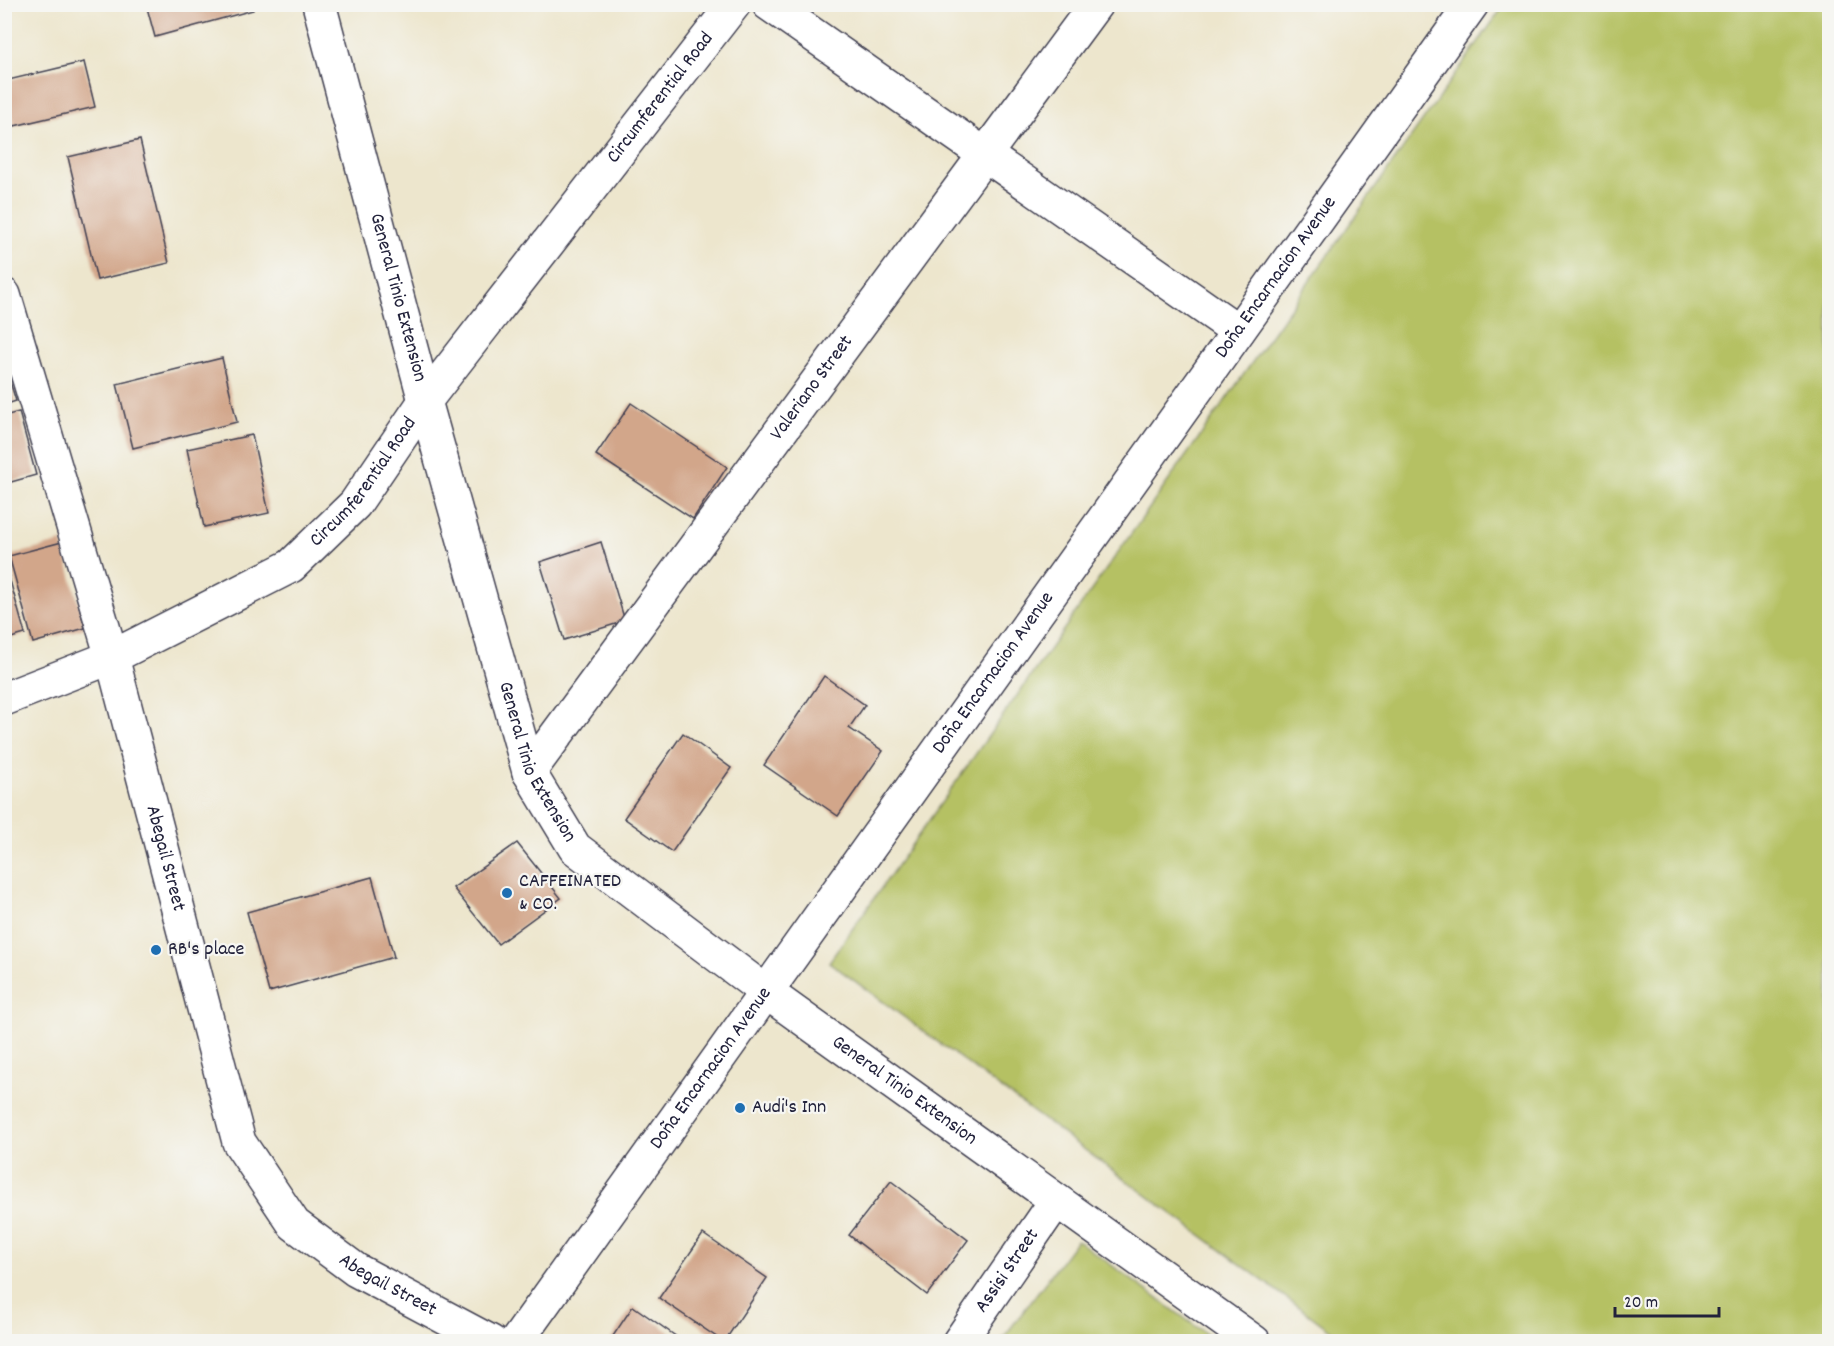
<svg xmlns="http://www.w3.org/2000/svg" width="1834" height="1346" font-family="Dekko,sans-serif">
<rect width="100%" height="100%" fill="#f6f6f2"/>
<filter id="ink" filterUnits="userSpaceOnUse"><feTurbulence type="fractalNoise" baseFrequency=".0167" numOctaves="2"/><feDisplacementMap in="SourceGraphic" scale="12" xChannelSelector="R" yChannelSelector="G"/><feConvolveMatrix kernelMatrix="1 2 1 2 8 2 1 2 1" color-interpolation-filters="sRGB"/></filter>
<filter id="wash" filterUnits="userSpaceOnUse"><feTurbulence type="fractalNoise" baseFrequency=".008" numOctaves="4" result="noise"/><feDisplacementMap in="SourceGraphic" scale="24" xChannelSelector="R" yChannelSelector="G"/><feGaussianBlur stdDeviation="1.35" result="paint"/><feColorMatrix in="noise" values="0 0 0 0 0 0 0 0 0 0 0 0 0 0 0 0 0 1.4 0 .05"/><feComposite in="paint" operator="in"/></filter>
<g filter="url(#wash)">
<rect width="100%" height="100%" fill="#ede6cd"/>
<path fill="#b5c163" stroke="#6c724f" stroke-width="1.5" d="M1505,4L1829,5V1341H1345L829,962Z
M1077,1240L1216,1341H1001Z"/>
<g id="blocks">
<path fill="#d2a68a" d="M146,4H252L253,10L155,37Z
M84,62L95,107L14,126L4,89V81Z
M140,140L169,263L97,280L68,157Z
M222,358L237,422L133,448L117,384Z
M4,363L16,401L4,405Z
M631,403L727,467L693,519L596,455Z
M19,412L36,475L4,484V416Z
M252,435L269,513L204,527L187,449Z
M62,542L85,628L33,643L9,556Z
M601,542L625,621L564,640L540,562Z
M4,559L25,634L4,640Z
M824,676L865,705L849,728L883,751L838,816L764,765Z
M683,733L731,768L672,852L624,818Z
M517,843L561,898L498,944L453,888Z
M372,877L394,957L269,992L247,912Z
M891,1181L968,1240L927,1295L849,1235Z
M703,1234L767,1278L724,1342L659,1298Z
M633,1306L684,1342H609Z"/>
</g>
</g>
<g filter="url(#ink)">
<use href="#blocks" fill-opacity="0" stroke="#403f51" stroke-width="1.5"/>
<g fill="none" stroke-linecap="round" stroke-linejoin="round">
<g stroke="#403f51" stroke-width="36">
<g id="minor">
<path id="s1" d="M319,4L425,401L529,772L575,848L766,992L1254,1342"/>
<path d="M769,4L1238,331"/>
<path id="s2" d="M4,295L112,657L239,1142L294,1224L356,1270L491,1342"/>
<path id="s3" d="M4,699L112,657L291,566L355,504L425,401L734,4"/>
<path id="s4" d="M529,772L1096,4"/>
<path id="s5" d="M516,1342L1472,4"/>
<path id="s6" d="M959,1342L1056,1201"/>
</g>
</g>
<use href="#minor" stroke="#fff" stroke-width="33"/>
</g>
</g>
<g fill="#1f6fb2" stroke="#f6f6f2" stroke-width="2">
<circle cx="507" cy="893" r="6"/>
<circle cx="156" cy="950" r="6"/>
<circle cx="740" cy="1108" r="6"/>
</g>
<g text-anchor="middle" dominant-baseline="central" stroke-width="4.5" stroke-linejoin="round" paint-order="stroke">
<g font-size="20" fill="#22223b" stroke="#f6f6f2">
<text stroke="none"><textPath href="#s3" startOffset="914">Circumferential Road</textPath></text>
<text stroke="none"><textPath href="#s5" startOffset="1308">Doña Encarnacion Avenue</textPath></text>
<text stroke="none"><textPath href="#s1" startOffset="304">General Tinio Extension</textPath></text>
<text stroke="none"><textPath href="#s4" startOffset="477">Valeriano Street</textPath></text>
<text stroke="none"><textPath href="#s3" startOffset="428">Circumferential Road</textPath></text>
<text stroke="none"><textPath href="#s5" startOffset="822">Doña Encarnacion Avenue</textPath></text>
<text stroke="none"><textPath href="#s1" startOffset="790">General Tinio Extension</textPath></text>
<text stroke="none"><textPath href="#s2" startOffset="586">Abegail Street</textPath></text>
<text stroke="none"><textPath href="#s5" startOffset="336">Doña Encarnacion Avenue</textPath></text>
<text stroke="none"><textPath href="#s1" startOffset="1294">General Tinio Extension</textPath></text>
<text stroke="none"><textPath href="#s6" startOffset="86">Assisi Street</textPath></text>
<text stroke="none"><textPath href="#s2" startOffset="1090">Abegail Street</textPath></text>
</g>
<g font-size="20" fill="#22223b" stroke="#f6f6f2" text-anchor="start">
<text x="519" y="882">CAFFEINATED<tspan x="519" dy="23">&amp; CO.</tspan></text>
<text x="168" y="950">RB's place</text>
<text x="752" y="1108">Audi's Inn</text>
</g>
</g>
<rect width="1834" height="1346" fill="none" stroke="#f6f6f2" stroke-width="24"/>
<path d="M1615 1307v9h104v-9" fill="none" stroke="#22223b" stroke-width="3"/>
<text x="1624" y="1307" font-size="18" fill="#22223b" stroke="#f6f6f2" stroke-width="4.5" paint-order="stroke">20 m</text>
</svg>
